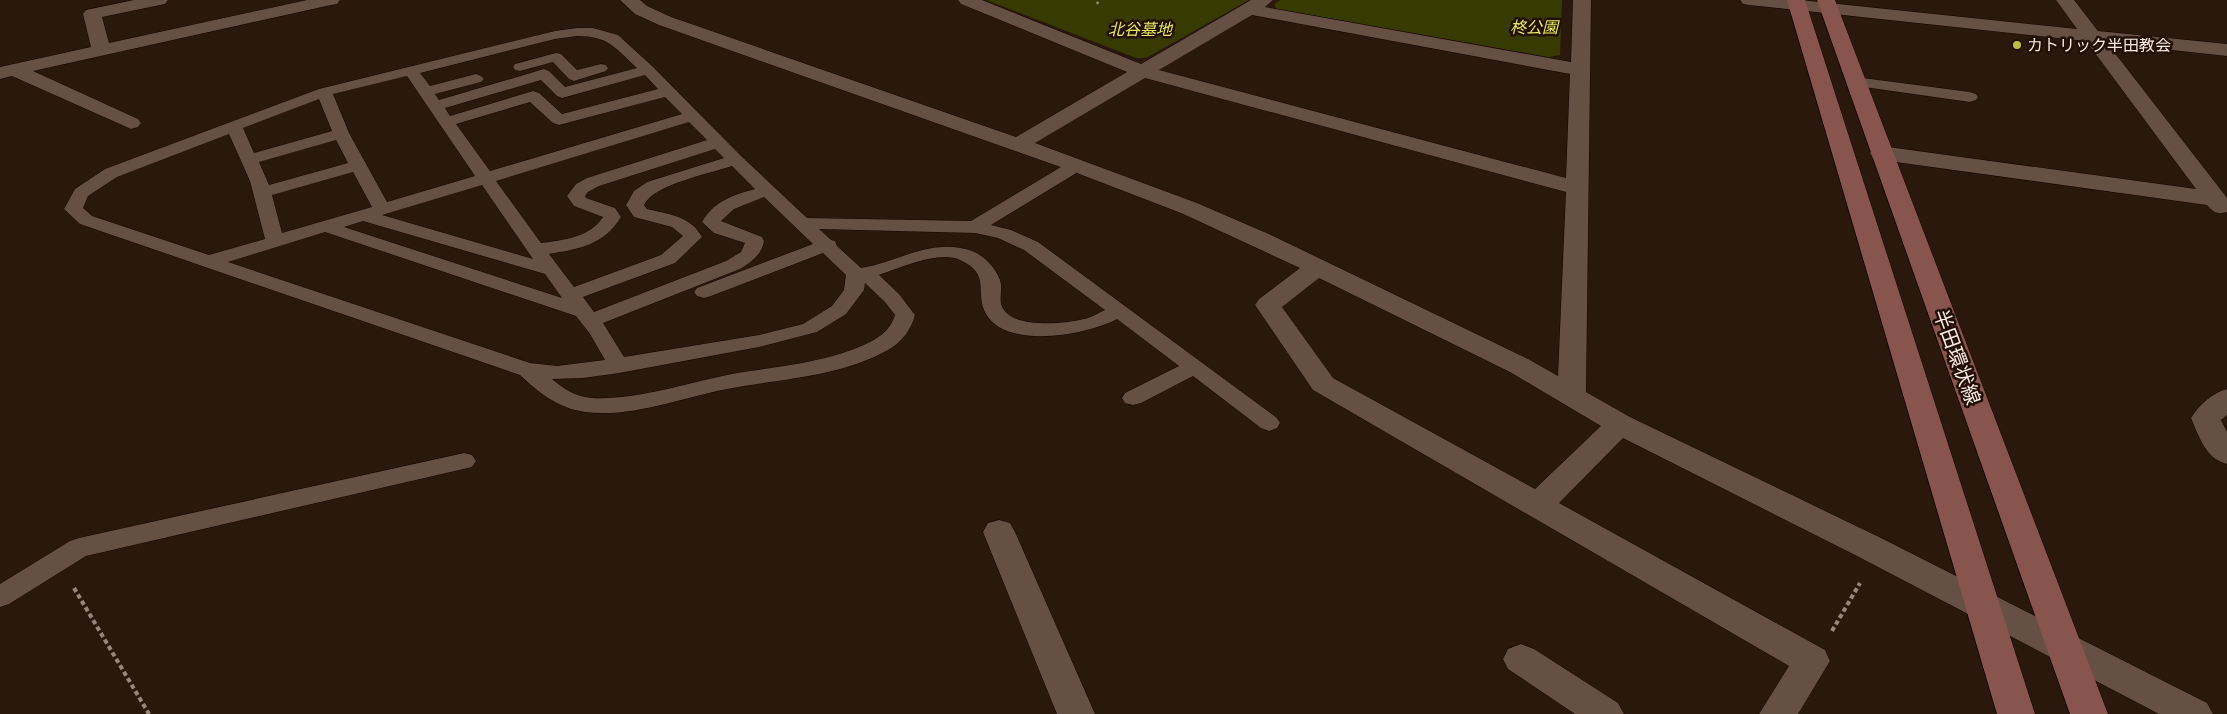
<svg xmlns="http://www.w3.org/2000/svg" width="2227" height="714" font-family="'Zilla Slab','Noto Sans JP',serif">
<rect width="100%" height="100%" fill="#2b180d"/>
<path fill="#383a03" d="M986,0H1249L1146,58H1136Z
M1281,0H1562L1560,55L1549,57L1277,9L1274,4Z"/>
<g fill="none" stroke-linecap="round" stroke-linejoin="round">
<g stroke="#130300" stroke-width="1">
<path id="lane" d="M577,28H593L618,35L653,67L741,156L807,218L971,221L1071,161H1083L1086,165L1083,169L991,225L1011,230L1038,242L1277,418L1280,423L1277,428L1269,431L1261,428L1193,376L1141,403L1133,405L1125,403L1122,398L1125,393L1179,366L1117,319C1088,335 1006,350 986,314C974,293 992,274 960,260C940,250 900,268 879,275L899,294L915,315C911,330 902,342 888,350C840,377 779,379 727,389C681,398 632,418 585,412C558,408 539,393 520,375L80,224L64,209L75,189L105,169L319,89L555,31ZM577,36C609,36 615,48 637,68L565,87L549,71L544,69L439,100L435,94L481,82L484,79L481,76L476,74L430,86L420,73L555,39ZM645,75L658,89L562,114L539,93L533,91L450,116L445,108L541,80L557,96L562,98ZM407,76L475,176L387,202L349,133L333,94ZM665,97L682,114L490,171L456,124L530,102L553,123L559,125ZM319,99L332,131L254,153L243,128ZM689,122L707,140L587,178L576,184L567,196L574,206L603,217C589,238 563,240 541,243L496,181ZM229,134L250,181L265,239L209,255L92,216L83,208L88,196L117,177ZM336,140L348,163L269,185L259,162ZM715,149L724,158L647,182L634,191L626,205L634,217L672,227L683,236L661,255L574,287L549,254C579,249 604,245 621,217L615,208L586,198L585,196L588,192L599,186ZM732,166L755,189C733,195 714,201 702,222L714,233L745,243L741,252L726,261L594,312L583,297L675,263L702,237C691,216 668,214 647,209L644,205C654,184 709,174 732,166ZM353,172L372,207L282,233L272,195ZM482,185L533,259L382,215ZM764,197L813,244L697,288L694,292L697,296L704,298L711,296L823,253L846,275L844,290L832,306L803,324L759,335L624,357L603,323L740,269C751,262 762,255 764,241L762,237L721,221L734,209ZM363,221L545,274L562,298L344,227ZM819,229L975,233L998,238L1024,250L1105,310C1098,313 1091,318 1084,319C1065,324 1016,328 1004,310C998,302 1002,293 1001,284C999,271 984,255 972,251C931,237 899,262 861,268L837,246L835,241L831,240ZM325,232L576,316L590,334L605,360L557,366L530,363L228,262ZM865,283L885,302L895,315C891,328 882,336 870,342C826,364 774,366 727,375C683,384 637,400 592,398C576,397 564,389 552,379L583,378L619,373L759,347L817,332L846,314L864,290Z
M556,53L561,54L577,70L601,64L606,65L608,68L606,71L574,81L569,79L553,62L520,71L515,70L513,67L515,64Z
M1855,77L1970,92L1976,94L1978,97L1976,100L1970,102L1850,85L1847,82L1850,79Z
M464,453L472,455L476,461L472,467L86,556L9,604L0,607V584L70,541L79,538Z"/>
</g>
<g stroke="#130300" stroke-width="1">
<path id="street" d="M134,0H168L165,4L102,17L109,43L307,0H340L337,4L331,5L33,71L138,119L141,123L138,127L131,129L12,76L0,79V67L91,47L83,14L86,10Z
M620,0H640L647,6L671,17L1016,137L1127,72L961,4L958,0H982L1141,64L1251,0H1273L1265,7L1571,62L1573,0H1591L1586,392L1630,417L1881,538L2207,703L2213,714H2159L1857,556L1623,438L1559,503L1825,650L1830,661L1798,714H1759L1789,666L1313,390L1255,305L1259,299L1300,268L1181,213L1069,170L659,25L635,14ZM1252,15L1570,74L1566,178L1159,70ZM1145,78L1566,192L1558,376L1530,360L1271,235L1197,203L1035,143ZM1319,278L1510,372L1601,426L1535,489L1333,378L1282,307Z
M1740,0H1800L2077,29L2056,0H2074L2098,31L2227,44V56L2107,43L2224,194L2227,198V212C2217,215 2213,212 2207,205L1881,160L1873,158L1870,153L1873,148L1881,146L2196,189L2086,41L1749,5L1743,4Z
M2227,389V415L2221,420L2227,432V464C2206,459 2199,437 2191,418C2199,405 2212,393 2227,389Z
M999,520L1010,523L1015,532L1095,714H1057L983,532L988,523Z
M1521,644L1534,649L1618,703L1624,714H1575L1508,669L1503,659L1508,649Z"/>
</g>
<g stroke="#130300" stroke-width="1">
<path id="secondary" d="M1787,0H1805L2035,714H1997Z
M1817,0H1835L2108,714H2070Z"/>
</g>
<path stroke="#98877f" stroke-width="2.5" stroke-dasharray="2.5 2" stroke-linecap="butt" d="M1097,4L1099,0"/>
<path stroke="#98877f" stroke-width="4" stroke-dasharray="4.5 3" stroke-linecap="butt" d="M74,588L149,714
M1832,631L1860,583"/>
<use href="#lane" fill="#664f43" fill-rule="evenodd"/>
<use href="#street" fill="#664f43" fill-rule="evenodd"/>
<use href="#secondary" fill="#87554d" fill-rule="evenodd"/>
</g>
<circle fill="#bcbf43" stroke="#210f05" stroke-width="2" cx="2017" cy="45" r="5"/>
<g text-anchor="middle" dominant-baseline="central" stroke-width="5" stroke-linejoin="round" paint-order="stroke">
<g font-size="16" font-style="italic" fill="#e4ea63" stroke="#210f05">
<text x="1534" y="27">柊公園</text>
<text x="1140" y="29">北谷墓地</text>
</g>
<g font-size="16" fill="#f8eae3" stroke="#210f05" text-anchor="start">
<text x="2027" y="45">カトリック半田教会</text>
</g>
<g font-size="20" fill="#f8eae3" stroke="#210f05">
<text transform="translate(1957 357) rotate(70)">半田環状線</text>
</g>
</g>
</svg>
